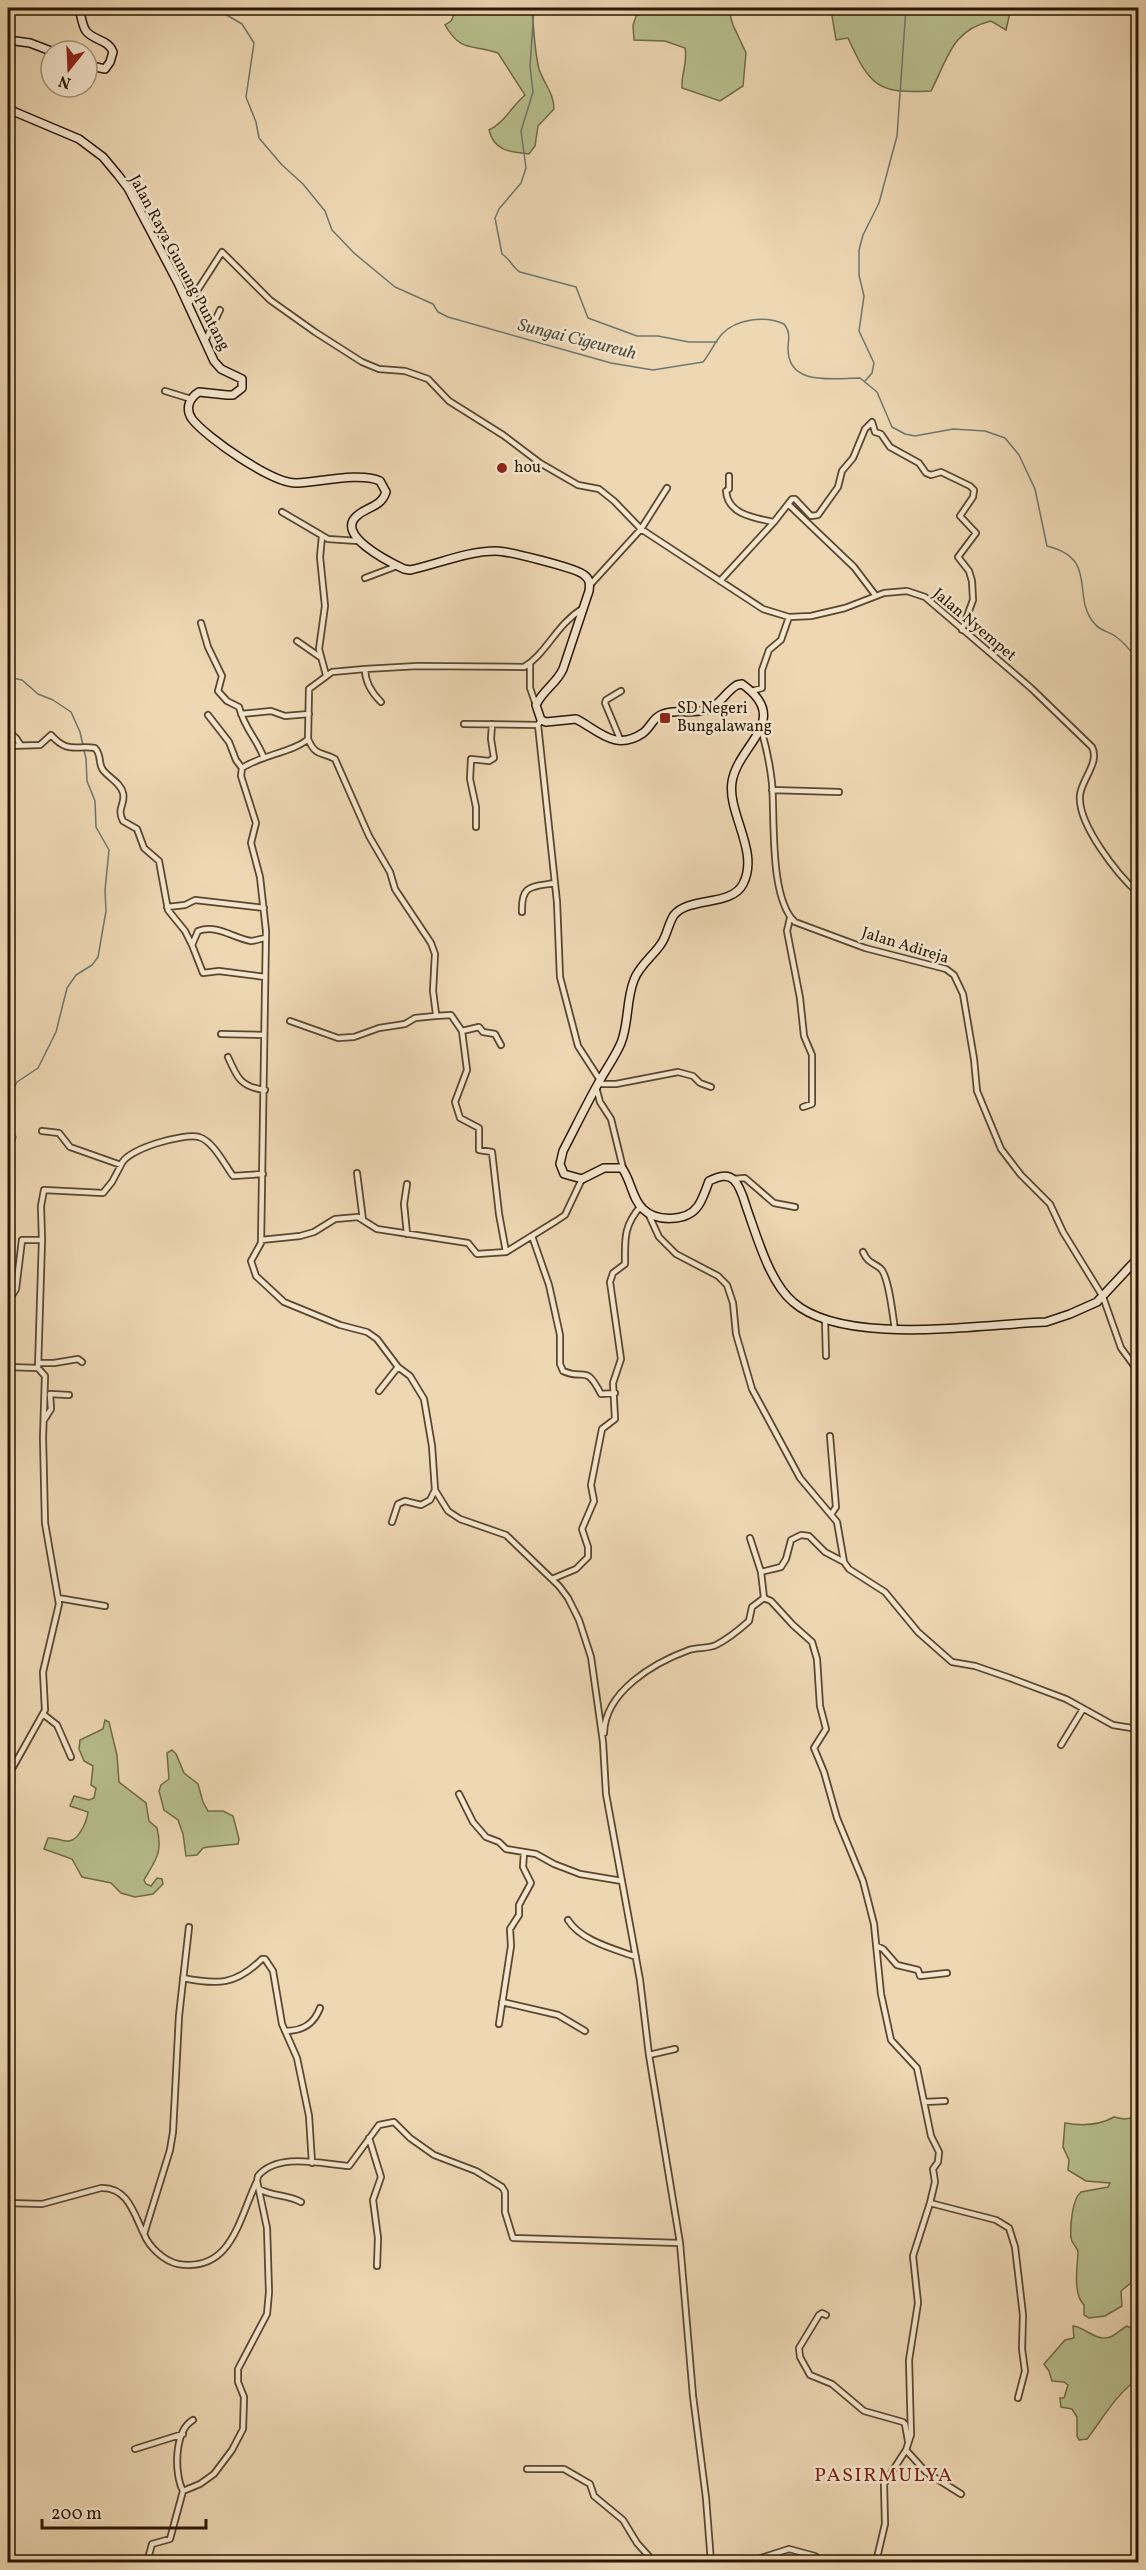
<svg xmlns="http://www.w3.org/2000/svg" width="1146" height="2570" font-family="Vollkorn,serif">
<rect width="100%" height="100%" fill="#eed8b4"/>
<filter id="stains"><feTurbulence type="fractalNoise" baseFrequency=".00333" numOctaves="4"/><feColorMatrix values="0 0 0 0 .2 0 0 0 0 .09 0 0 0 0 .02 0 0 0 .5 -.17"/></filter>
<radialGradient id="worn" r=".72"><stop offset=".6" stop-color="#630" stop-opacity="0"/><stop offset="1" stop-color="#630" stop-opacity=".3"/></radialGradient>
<path fill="#b8bf8e" stroke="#706a48" stroke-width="1.5" d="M457,8H532C534,28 534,49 539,69C544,84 554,93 554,109L538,126L535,146L529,154C510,152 494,151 489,130C504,123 512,106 525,95L498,53C472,44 461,53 445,25L451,21Z
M639,8H728L733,25L746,53L743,86L720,101L682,88C681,73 688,63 685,48L665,41L634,40L633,25Z
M834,8H1011L1006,30L991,21C952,30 948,58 931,91C877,94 870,86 848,38L836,40L832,16Z
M105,1720L109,1722L117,1755L119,1782L146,1803L149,1821L157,1828C163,1853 156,1859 144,1880L146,1884L151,1886L157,1878L162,1879L163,1884L153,1894L135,1897L121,1893L111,1883L82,1877L72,1859L44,1849L48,1838C56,1837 62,1842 69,1841C79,1840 87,1821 88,1812L70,1806L74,1796L89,1800L94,1798L96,1788L91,1785L93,1766L84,1761L79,1749L80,1740L103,1729Z
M172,1750L176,1754L184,1773L198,1784L203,1802L208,1811H223L233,1816L239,1839L238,1844L208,1847L203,1848L197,1855L186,1856L183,1834L178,1820L164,1810L159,1791L161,1785L169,1779L167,1753Z
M1114,2117L1124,2119L1138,2117V2279L1137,2278L1121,2291L1122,2306L1105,2316L1089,2318L1084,2315V2305C1073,2294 1077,2269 1078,2254C1079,2248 1072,2245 1071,2238C1070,2227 1072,2199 1081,2192L1108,2187L1110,2183L1086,2181L1068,2170L1069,2160L1063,2147L1065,2123C1082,2126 1098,2126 1114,2117Z
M1073,2326C1085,2327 1096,2342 1110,2337C1116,2335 1121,2329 1127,2326L1131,2328L1133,2338L1137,2341L1138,2339V2379C1115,2395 1104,2417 1087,2439L1079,2440L1077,2436V2417L1072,2409L1061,2407L1060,2398H1064L1068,2385L1064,2382L1052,2381L1049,2371L1044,2364L1065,2340L1074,2338Z"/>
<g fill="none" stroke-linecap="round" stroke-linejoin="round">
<path stroke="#6d776d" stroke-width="1.5" d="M218,8L225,14L242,24L254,43L246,97L256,122L259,138L282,165L303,184L325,211L332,230L354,253L395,287L433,304L438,312L448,317L611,363L653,370L703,362C710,354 714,343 722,334C736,319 766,315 784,324C790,331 789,338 788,347C787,387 833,378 860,378L877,392L892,427L905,434L915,436L953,429L985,431L1005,438L1019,455L1035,489L1047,546C1100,559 1070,597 1095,624C1099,630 1109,632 1115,636C1124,642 1131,651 1138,660
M534,8L530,66L533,92L521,131L526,168L521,183L499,209L495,218L502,254C511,260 512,267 520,272L576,287L588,318L637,336H658L689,342H717
M865,381L872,373L874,363L859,331L864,296L859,275V250L863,235L879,203L897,136L906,8
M8,677L22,680L38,694L53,700L71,712L80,732L86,759L87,781L95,801L96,827L109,850L105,890L106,911L98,957L92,965L76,975L67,988L56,1032L38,1068L17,1082L12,1091L8,1117L16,1137L13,1146L8,1147
M1138,684C1129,697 1138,714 1138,728"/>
<g stroke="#5a462e" stroke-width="8">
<path id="street" d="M188,305L222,252L270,300L315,332L362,362L379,369L405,371L428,379L449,401L503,435L540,463L578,485L599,489L614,501L641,529L763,609L789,617L811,616L845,608L884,593L907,591L925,597L1031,688L1092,747C1100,762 1082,779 1080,795C1077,824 1118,875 1138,893
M205,341L220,310
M165,391L191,399
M729,476V489L726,491C728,515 755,518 774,522
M788,504L854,567L876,596
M282,512L328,539L358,541
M322,536L320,557L325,606L319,649L326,675
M365,578L397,566
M720,581L774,522L792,499H795L811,516L818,515L838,487L842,471L853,458L865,429L872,422L875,432L881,434L890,447L919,463L926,473L931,475L941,472L970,486L974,490L973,497L960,516L976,533L958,557L969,571L972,581L973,600L962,630
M590,585L641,529L667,488
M201,623L208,647L222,676L218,691L227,701L239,707C245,730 256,737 264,758
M297,641L320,657
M530,664V688L536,705
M365,669C365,682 371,692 381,702
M752,691L762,688V670L769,650L781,640L789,617
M241,714L271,711L285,716L309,714
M208,715L229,742L236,760L242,768L241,776L256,823L251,843L260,877L266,931L261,1243L251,1261L256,1276L284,1302L340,1325L367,1332L377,1339L398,1367L410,1376L424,1399L432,1446L435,1490L448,1511L460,1519L506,1535L559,1586L568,1598L579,1620L591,1657L603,1742L606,1794L640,1980L649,2055L680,2243L693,2396L706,2498L711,2562
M541,720L538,725L557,902L560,977L578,1046L600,1080
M464,724L538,725
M761,729C766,746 770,765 772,783C775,817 769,898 795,922L865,948L946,969L954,975L963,994L974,1059L977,1091L1001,1149L1021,1175L1050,1204L1063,1232L1103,1297L1121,1348L1138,1371
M8,731L16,738L20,744
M620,739L605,703L606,700L621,691
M8,746L40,745L51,735C68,754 76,745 95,748C102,755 98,764 103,770C109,778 121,783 123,793C126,804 116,808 123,821L137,829L144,848L159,861L168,910L185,931L192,945L198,931C217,924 233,938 251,941C255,941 262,938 266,938
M242,768C259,756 296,751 308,739
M772,790L839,792
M476,827V807L470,779L471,759L489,761L494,758L491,739L492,724
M167,907L185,905L195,900L264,908
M522,912C521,884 532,887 555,883
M790,918L787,931L800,998L804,1036L812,1055V1104L803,1107
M192,945L203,973L219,971L265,977
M435,1016L451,1015L462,1031
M290,1021L338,1038L354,1037L379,1028L405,1024L415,1018L435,1016L436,1014L433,991L435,954L431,943L395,889L390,872L369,836L335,759C320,751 316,757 308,739L309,689L332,672L365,669L418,666L524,667C547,653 556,625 582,609
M221,1034L264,1035
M501,1045L495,1034L483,1032L479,1027L462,1031L467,1070L455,1102L460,1118L479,1128V1150L492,1152L499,1214L506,1252
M228,1057C237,1078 241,1087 265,1090
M598,1084H616L678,1072L693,1076L700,1083L711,1087
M596,1087L600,1102L611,1119L623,1168
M1138,1108L1136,1113L1138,1122
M42,1131L59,1133L70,1147L121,1165C126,1149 183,1133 199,1137C213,1141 225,1165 233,1176L263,1174
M357,1173L363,1220
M733,1179L745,1178L774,1203L795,1207
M648,1213L659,1237L676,1254L718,1276L727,1285L733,1303L736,1334L752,1389L800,1478L837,1522L844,1562L849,1569L885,1592L918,1632L952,1662L975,1666L1010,1678L1066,1699L1113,1725L1138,1729
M407,1234L404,1204L407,1184
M532,1236L549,1285L560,1335V1364L563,1371C585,1381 585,1363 601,1394L615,1393
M261,1240L300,1236L314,1232L335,1219L358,1217L377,1229L468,1243L477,1254L506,1252L556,1221L565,1215L582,1179
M863,1252C868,1263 872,1262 880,1268C889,1275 893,1318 895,1330
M8,1295L13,1294L16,1289L22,1240H42L41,1206L44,1190L103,1193L112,1182L121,1165
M825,1320L826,1356
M39,1363H54L78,1359L82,1362
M8,1367L38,1368L45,1376L43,1438L45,1523L59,1604L43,1672L45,1710L8,1776
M38,1368L42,1240
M379,1391L398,1367
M44,1420L51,1409L50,1394L69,1395
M830,1436L836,1507L832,1513
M392,1522L398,1504L405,1501L421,1505L430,1500L435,1490
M750,1538L761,1572L764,1598
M761,1572L781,1567L786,1559L791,1540L801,1535L809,1536L825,1552L844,1562
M552,1579L576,1569L588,1557V1547L582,1529L594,1501L591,1485L602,1429L615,1419L613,1383L621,1359L610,1282L613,1273L625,1264C625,1240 623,1226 641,1206
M58,1598L105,1606
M43,1714L57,1725L71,1757
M604,1733C605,1692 653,1663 689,1650C697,1647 708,1649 716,1645C726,1640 740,1629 749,1621L752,1607L764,1598L771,1601L793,1625L812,1642L817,1659L820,1706L826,1729L814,1748L824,1772L837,1818L863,1881L874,1924L881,1994L891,2040L917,2068L931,2136L939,2152L938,2162L933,2169L935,2182L930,2203L913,2256L918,2303L909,2360L911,2435L906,2450L884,2484L885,2524L876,2562
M1061,1745L1083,1709
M459,1794L473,1822L486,1837L499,1842L506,1849L536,1854L554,1864L580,1874L622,1881
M568,1920C581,1941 615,1949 636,1957
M189,1927L179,2016L173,2132L170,2150L144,2234C149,2247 164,2261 178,2264C232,2273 239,2218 257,2181
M877,1946L883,1949L897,1965L918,1970L920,1976L947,1973
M183,1978C218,1985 236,1985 262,1959H265L273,1971L282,2024L297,2058L309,2116L312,2163
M502,2002L558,2015L585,2031
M499,2024L511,1946L510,1929L519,1915V1905L531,1883L523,1867L524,1852
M285,2031C303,2031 314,2024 320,2008
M649,2055L675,2049
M924,2102L945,2101
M369,2138L381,2177L373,2200L378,2238L377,2266
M259,2189C273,2197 287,2194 301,2202
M8,2203L42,2204L101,2188C128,2187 134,2214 144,2234
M930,2203L996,2220L1009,2228L1015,2247L1023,2315L1022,2349L1025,2371L1018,2398
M826,2315L822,2313L819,2315L799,2348L800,2357L810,2375L832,2384L864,2411L903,2422L905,2424L908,2441
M135,2449L183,2434
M906,2450L926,2472L961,2494
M527,2469H564L590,2484L594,2496L623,2520L637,2543L654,2562
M183,2491C174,2474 174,2431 193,2420
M711,2560L758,2559L789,2549L815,2556
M147,2562L152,2544L170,2539L183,2491L200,2484L214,2474L232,2450L243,2429L244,2397L238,2382V2369L267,2314L269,2292L267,2228L257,2181L258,2176C278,2152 321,2164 349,2166L379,2125L394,2122L410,2138L434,2155L476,2171L502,2187L505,2192V2212L513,2238L680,2243"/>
</g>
<g stroke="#291601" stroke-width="10">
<path id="secondary" d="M79,8C81,15 82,25 86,31C94,41 108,39 113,52L110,62L105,69L87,65
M8,40L30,43L51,51
M8,109L79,139L103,157L118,175L128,188L178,283L214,361L221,369L242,379V388L233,395H227L199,392C189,398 185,409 192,419C207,438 273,484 297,483C320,482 360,472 380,481L386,492C381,507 369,506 358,515C333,534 389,562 404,569L410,570C438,564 467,551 496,551C507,551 577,568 584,575C590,579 590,584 589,591L563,669C557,683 543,690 536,705L541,720L546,722L576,719C598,730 615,752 643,733C651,727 653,717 663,714C677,709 691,714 705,710C720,706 725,692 737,685L742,684C793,720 738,744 732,782C727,813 760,852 743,884C731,907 690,896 674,915C668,924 667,936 661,944C653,956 639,966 634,980C626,1000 629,1023 621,1043C615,1057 606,1069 599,1082C586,1105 575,1128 563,1151L560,1164L564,1174L582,1179L604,1168H622C631,1180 632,1199 643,1209C656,1222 687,1222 698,1206C703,1199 706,1189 709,1181C718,1177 727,1173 734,1180C741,1187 744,1200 747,1209C757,1237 770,1283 793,1302C844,1347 981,1324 1046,1322L1070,1314L1097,1302L1138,1258"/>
</g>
<use href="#street" stroke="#f4e6ce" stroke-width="4.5"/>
<use href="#secondary" stroke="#f4e6ce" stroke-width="7"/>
</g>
<g fill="#8f2418" stroke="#f4e6ce" stroke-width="2">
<circle cx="502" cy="468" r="6"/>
<rect x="659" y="712" width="12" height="12" rx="3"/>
</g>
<g text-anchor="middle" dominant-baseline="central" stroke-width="5" stroke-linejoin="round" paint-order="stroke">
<g font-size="16" fill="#291601" stroke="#f4e6ce">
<text transform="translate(179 263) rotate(62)">Jalan Raya Gunung Puntang</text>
<text transform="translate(974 625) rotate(40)">Jalan Nyempet</text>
<text transform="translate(905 946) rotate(17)">Jalan Adireja</text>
</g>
<g font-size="16" fill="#291601" stroke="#f4e6ce" text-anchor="start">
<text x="514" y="468">hou</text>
<text x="677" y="709">SD Negeri<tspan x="677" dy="18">Bungalawang</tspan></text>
</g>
<g font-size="18" font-style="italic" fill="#514f40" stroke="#f4e6ce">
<text transform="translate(577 340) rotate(14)">Sungai Cigeureuh</text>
</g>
<g font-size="20" letter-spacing="1.5" fill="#7a1f14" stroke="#f4e6ce">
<text x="884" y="2476">PASIRMULYA</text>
</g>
</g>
<rect width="1146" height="2570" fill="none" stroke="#eed8b4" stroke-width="30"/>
<rect x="9" y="9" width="1128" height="2552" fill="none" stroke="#291601" stroke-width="3"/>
<rect x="15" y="15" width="1116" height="2540" fill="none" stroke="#291601" stroke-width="1.5"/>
<g transform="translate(69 69) rotate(198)"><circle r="28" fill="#f4e6ce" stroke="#a3937c" stroke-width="1.5"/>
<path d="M0-4.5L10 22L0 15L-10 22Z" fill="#8f2418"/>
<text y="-9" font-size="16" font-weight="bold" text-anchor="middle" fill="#291601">N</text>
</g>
<path d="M42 2519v9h164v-9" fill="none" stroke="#291601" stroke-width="3"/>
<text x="51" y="2519" font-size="18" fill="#291601" stroke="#f4e6ce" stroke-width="4.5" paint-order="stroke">200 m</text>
<rect width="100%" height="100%" filter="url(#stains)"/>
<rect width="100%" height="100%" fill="url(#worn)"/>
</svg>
